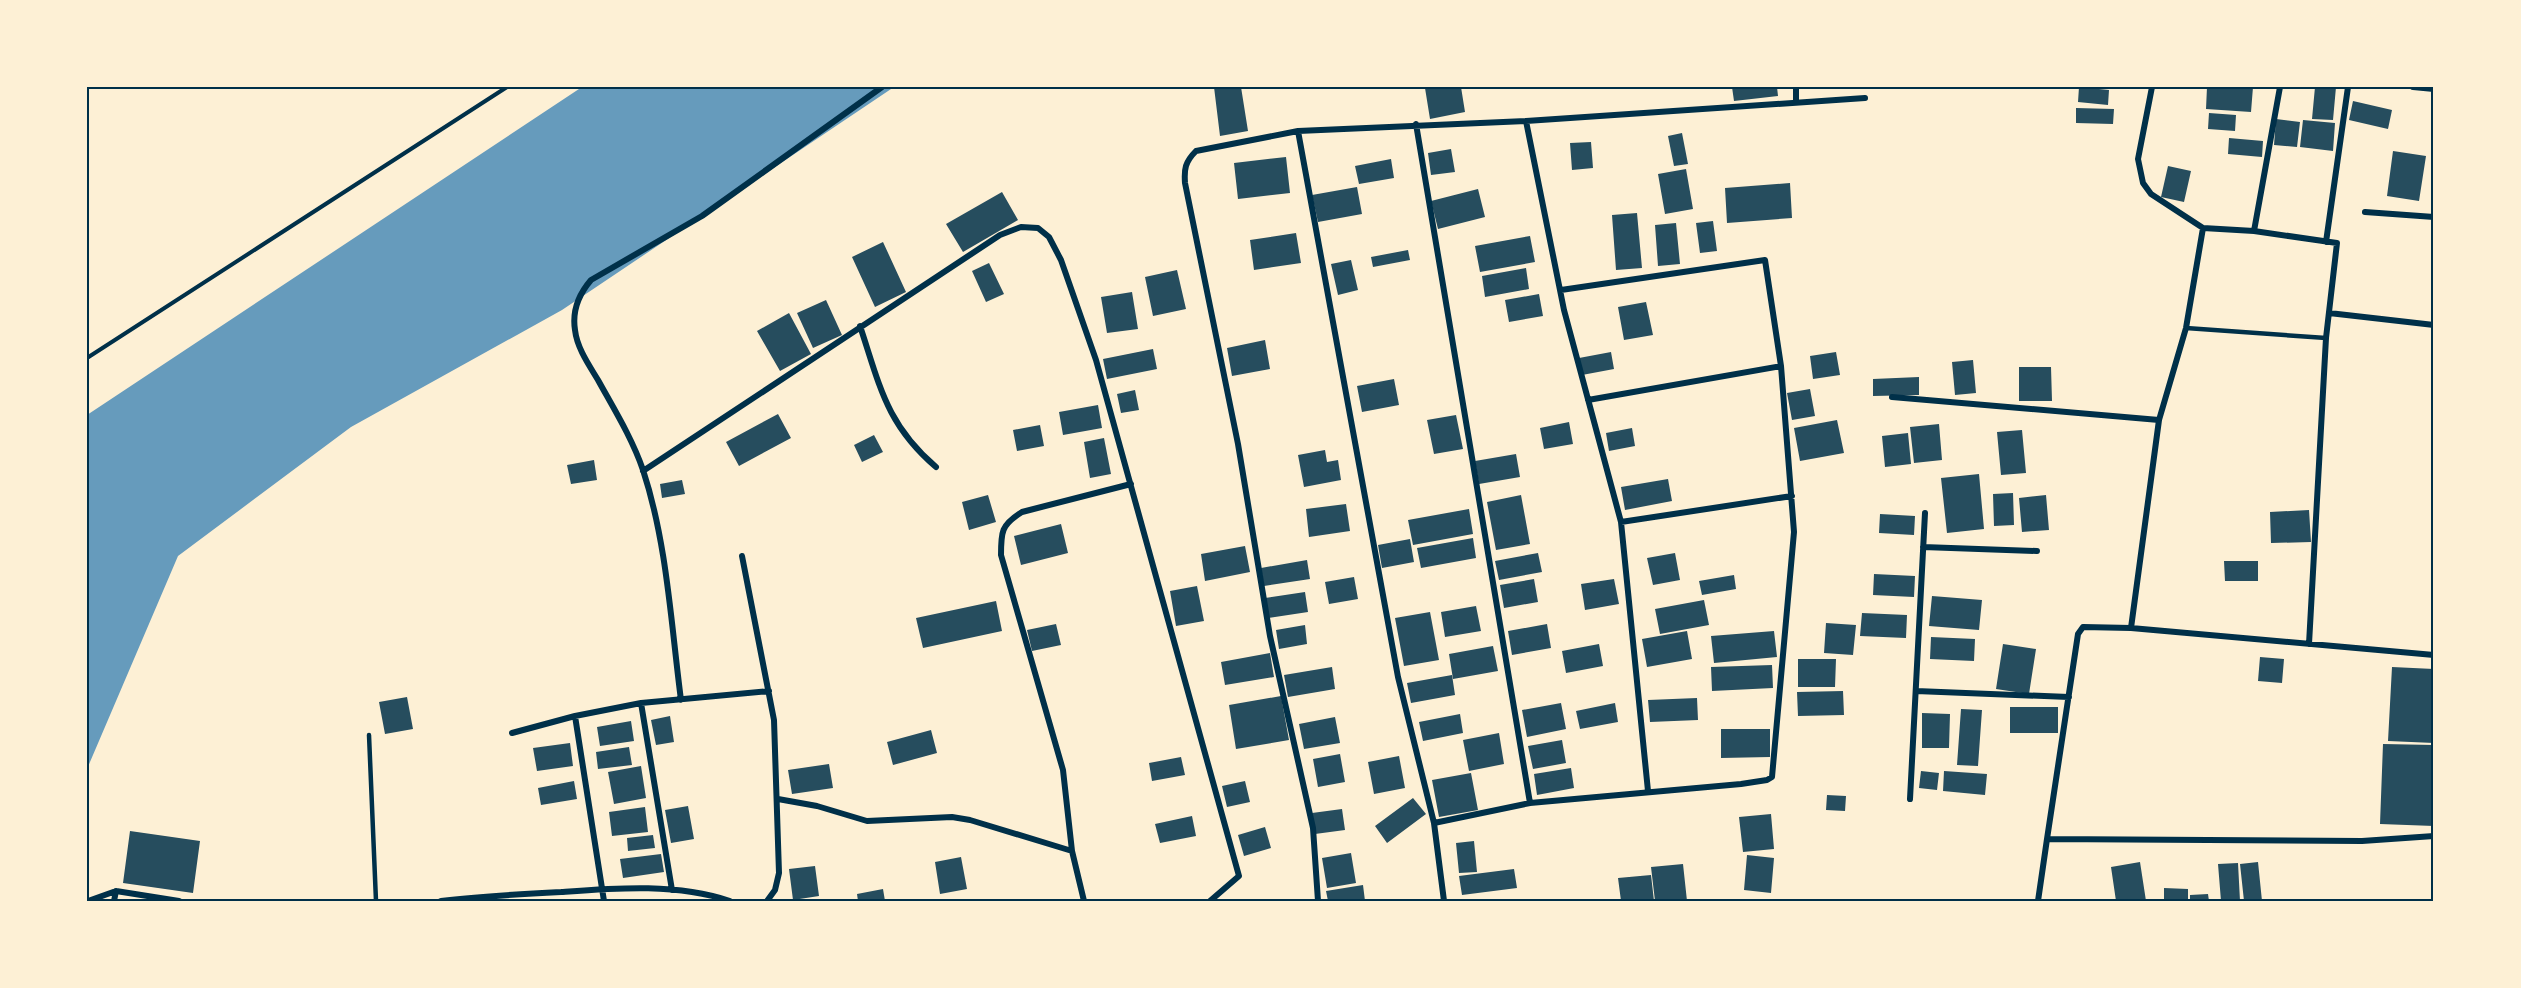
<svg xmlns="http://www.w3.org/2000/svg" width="2521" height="988" font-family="'Alegreya Sans',sans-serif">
<rect width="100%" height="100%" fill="#fdf0d5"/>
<path fill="#669bbc" d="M582,87H894L562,310L351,427L178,556L87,769V415Z"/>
<path fill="#264d5e" d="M1214,87H1241L1248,131L1220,136Z
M1461,87L1465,112L1430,119L1425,88Z
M1732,87H1777L1778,96L1734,101Z
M2079,87L2109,90L2108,105L2078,102Z
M2207,87H2253L2251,112L2206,109Z
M2315,87H2336L2333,120L2312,119Z
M2353,101L2392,110L2388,129L2349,120Z
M2076,108L2114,109L2113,124L2076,123Z
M2209,113L2236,115L2235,131L2208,129Z
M2276,119L2300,122L2297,147L2274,145Z
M2303,120L2335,123L2333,151L2300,147Z
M1682,133L1688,164L1674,166L1668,136Z
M2229,138L2263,141L2262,157L2228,154Z
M1591,142L1593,168L1572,170L1570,143Z
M1451,149L1455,172L1431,175L1428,153Z
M2393,151L2426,156L2419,201L2387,196Z
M1286,157L1290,193L1238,199L1234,163Z
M1391,159L1394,178L1359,184L1355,166Z
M2168,166L2191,171L2184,202L2161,197Z
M1686,169L1693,209L1665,214L1658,174Z
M1790,183L1792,218L1727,223L1725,188Z
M1357,187L1362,214L1318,222L1312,195Z
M1478,189L1485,217L1438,229L1431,201Z
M1002,192L1018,220L963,252L946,224Z
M1637,213L1642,268L1616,270L1612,215Z
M1713,221L1717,251L1700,253L1696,223Z
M1676,223L1680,264L1658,266L1655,225Z
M1296,233L1301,263L1254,270L1250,240Z
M1530,236L1535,262L1480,272L1475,246Z
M883,242L906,292L875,307L852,257Z
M1408,250L1410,260L1373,267L1371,257Z
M1351,260L1358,290L1338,295L1331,264Z
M989,263L1004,294L986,302L972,271Z
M1526,268L1529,289L1485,297L1482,276Z
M1177,270L1186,309L1153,316L1145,277Z
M1132,292L1138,329L1107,333L1101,297Z
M1539,294L1543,316L1509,322L1505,300Z
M826,300L842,335L813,348L797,313Z
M1646,302L1653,335L1624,340L1618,307Z
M789,313L811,354L780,371L757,331Z
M1265,340L1270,369L1232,376L1227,348Z
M1153,349L1157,369L1107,379L1103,359Z
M1611,352L1614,369L1582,375L1579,358Z
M1836,352L1840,375L1813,379L1810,356Z
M1973,360L1976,393L1955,395L1952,362Z
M2019,367H2051L2052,401H2019Z
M1919,377V395L1873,396V379Z
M1394,379L1399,405L1362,412L1357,386Z
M1810,389L1815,416L1792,420L1787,393Z
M1135,390L1139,410L1121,413L1117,394Z
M1098,405L1102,428L1063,435L1059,412Z
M778,414L791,438L739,466L726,442Z
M1456,415L1463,449L1434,454L1427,420Z
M1837,420L1844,453L1800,461L1794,428Z
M1569,422L1573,444L1544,449L1540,428Z
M1939,424L1942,460L1914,463L1910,427Z
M1040,425L1044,446L1017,451L1013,430Z
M1632,428L1635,446L1609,451L1606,433Z
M2022,430L2026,473L2001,475L1997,432Z
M1908,433L1911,464L1885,467L1882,436Z
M874,435L883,452L862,462L854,445Z
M1104,438L1111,474L1090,478L1084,442Z
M1325,450L1327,462L1338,460L1341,480L1304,487L1298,455Z
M1516,454L1520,477L1479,484L1475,461Z
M594,460L597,480L571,484L567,465Z
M1979,474L1984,529L1947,533L1941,478Z
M1668,479L1672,501L1625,510L1621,487Z
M682,480L685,494L662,498L660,484Z
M2013,493L2014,525L1994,526L1993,494Z
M988,495L996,522L969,530L962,502Z
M1521,495L1530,544L1496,550L1487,502Z
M2046,495L2049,530L2022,532L2019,498Z
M1346,504L1350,531L1309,537L1306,509Z
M1469,509L1473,534L1413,545L1408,520Z
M2309,510L2311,542L2271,543L2270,512Z
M1880,514L1915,516L1914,535L1879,533Z
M1061,524L1068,553L1021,565L1014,536Z
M1473,538L1476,558L1421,568L1417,548Z
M1410,539L1414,562L1382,568L1378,545Z
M1245,546L1250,572L1205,581L1201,554Z
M1538,553L1542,572L1499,580L1495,561Z
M1675,553L1680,580L1653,585L1647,558Z
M1307,560L1310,579L1264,586L1261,568Z
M2224,561H2258V581H2225Z
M1874,574L1915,576L1914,597L1873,595Z
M1734,575L1736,589L1702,595L1699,581Z
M1354,577L1358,599L1329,604L1325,582Z
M1534,579L1538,602L1504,608L1500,585Z
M1614,579L1619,604L1585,610L1581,584Z
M1197,586L1204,621L1176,626L1170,591Z
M1305,592L1308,612L1268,618L1265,598Z
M1932,596L1982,600L1979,630L1929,626Z
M1704,600L1709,625L1660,634L1655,609Z
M996,601L1002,631L923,648L916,618Z
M1476,606L1481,631L1445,637L1441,612Z
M1430,612L1439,660L1404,666L1395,618Z
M1862,613L1907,615L1906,638L1860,636Z
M1826,623L1856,625L1853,655L1824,653Z
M1056,624L1061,645L1032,651L1027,630Z
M1547,624L1551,648L1512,655L1508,631Z
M1305,625L1307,644L1279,649L1276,630Z
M1687,631L1692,659L1647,667L1642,639Z
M1774,631L1777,657L1714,663L1711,636Z
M1931,637L1975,639L1974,661L1930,659Z
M1599,644L1603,666L1566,673L1562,651Z
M2003,644L2036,649L2029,694L1996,689Z
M1493,646L1498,671L1453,679L1449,654Z
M1270,653L1274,677L1225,685L1221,662Z
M2260,657L2284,659L2282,683L2258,681Z
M1798,659H1836L1835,687H1798Z
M1772,665L1773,688L1712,691L1711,667Z
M1332,667L1335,689L1288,697L1284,675Z
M2392,667L2434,669V743L2388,741Z
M1452,675L1455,695L1411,703L1407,683Z
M1843,691L1844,715L1798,716L1797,692Z
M1281,696L1289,740L1236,749L1229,705Z
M407,697L413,729L385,734L379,702Z
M1697,698L1698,720L1650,722L1648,700Z
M1561,703L1566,729L1527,737L1522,710Z
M1615,703L1618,722L1580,729L1576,711Z
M2010,707H2058V733H2010Z
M1961,709L1982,710L1978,766L1957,765Z
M1922,713L1950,714L1949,748H1922Z
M1460,714L1463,733L1423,741L1419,722Z
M670,716L674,742L656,745L651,720Z
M1335,717L1340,743L1304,749L1299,724Z
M631,721L634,741L600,746L597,727Z
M1721,729H1770V757L1721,758Z
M931,730L937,753L893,765L887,742Z
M1499,733L1504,764L1469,771L1463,740Z
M1562,740L1566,763L1533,769L1528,746Z
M570,743L573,766L537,771L533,748Z
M2383,744L2434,745V826L2380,824Z
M629,747L632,765L598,769L596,752Z
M1340,754L1345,782L1318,787L1313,759Z
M1399,756L1405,788L1374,794L1368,762Z
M1181,757L1185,775L1152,781L1149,763Z
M829,764L833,788L792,794L788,770Z
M641,766L646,798L614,804L608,772Z
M1571,768L1574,788L1537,795L1534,774Z
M1921,771L1939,773L1937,790L1919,788Z
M1944,771L1987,774L1985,795L1943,791Z
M1471,773L1478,810L1439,817L1432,780Z
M574,781L577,799L541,805L538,788Z
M1245,781L1250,802L1227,807L1222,786Z
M1827,795L1846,796L1845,811L1826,810Z
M1413,798L1426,814L1387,843L1375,826Z
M688,806L694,839L671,843L665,810Z
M645,807L648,832L612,836L609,812Z
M1342,809L1345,830L1315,834L1312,813Z
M1771,814L1774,849L1743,852L1739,817Z
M1192,816L1196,836L1160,843L1155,824Z
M1265,827L1271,848L1244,856L1238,835Z
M130,831L200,841L193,893L123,883Z
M653,835L655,848L628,851L627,838Z
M1474,841L1477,872L1459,873L1456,843Z
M1351,853L1356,883L1327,888L1322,858Z
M661,854L664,872L623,878L620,859Z
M1747,855L1774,858L1771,893L1744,890Z
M961,857L967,889L940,894L935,862Z
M2140,862L2146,901H2116L2111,867Z
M2258,862L2262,901H2244L2240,864Z
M2238,863L2240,901H2221L2218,864Z
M1683,864L1687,901H1655L1651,867Z
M815,866L819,896L793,900L789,869Z
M1514,869L1517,888L1462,895L1459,876Z
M1651,875L1654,901H1621L1618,878Z
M1363,885L1365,901H1328L1326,891Z
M2164,888L2188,889V901H2164Z
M883,889L885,901H858L857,894Z
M2208,894L2209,901H2190V895Z"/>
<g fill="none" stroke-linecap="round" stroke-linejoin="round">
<path stroke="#003049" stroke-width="4" d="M87,358L507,87"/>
<path stroke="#003049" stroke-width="4.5" d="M2186,328L2326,338
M369,735L376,901"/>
<path stroke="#003049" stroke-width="6" d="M1796,87V101
M2152,87L2138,159L2143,183L2151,194L2203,228L2254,231L2337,243L2326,338L2309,644
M2413,87L2434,89
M1526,121L1564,310L1621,522L1648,791
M1416,124L1530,803
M1298,131L1398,677L1434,823L1444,901
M2365,212L2434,217
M2254,231L2280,87
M2326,242L2348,87
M1561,290L1765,260L1781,366L1588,400
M2329,313L2434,325
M860,326C880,386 886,424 936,467
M1892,397L2159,420
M643,471L1000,235L1021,227L1038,228L1049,237L1061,260L1096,360L1239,876L1210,901
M1621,522L1792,496
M1923,547L2037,551
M742,556L774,720L779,873L775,890L767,901
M2131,628L2159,420L2186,328L2203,228
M1916,691L2069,697
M681,700C671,624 667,543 643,470C632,438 614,409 598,380C589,365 577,348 575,330C572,311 579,294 591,280L702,216L882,87
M641,703L672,890
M575,716L604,901
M512,733L575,716L641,703L769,691
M778,799L817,806L867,821L952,817L970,820L1072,851
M1910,799L1925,513
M1434,823L1530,803L1741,784L1767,780L1772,777L1794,532L1781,366
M2047,839L2078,634L2083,627L2131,628L2434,655
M88,901L116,891L179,901
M114,901L116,891
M441,901C481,896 521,894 561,892C616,888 676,883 730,901
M1084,901L1072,851L1063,770L1001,555C1001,532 1001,525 1022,512L1131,484
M1318,901L1313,828L1270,636L1238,444L1185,183C1184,169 1185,162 1196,151L1298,131L1526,121L1865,98
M2038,901L2047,839L2362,841L2434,836"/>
</g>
<rect width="2521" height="988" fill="none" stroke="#fdf0d5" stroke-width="177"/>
<rect x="88" y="88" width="2344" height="812" fill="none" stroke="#003049" stroke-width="2"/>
</svg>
